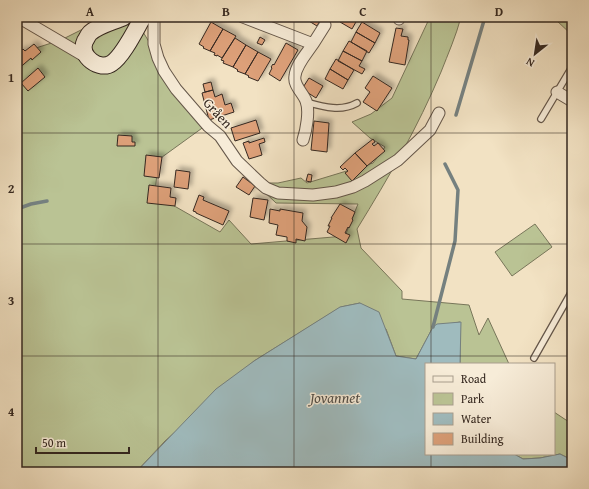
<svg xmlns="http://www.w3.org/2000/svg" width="589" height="489" font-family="'Gentium Book Plus',serif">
<defs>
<filter id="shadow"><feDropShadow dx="3.5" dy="-3.5" stdDeviation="2" flood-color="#0004"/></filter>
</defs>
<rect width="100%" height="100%" fill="#f2e2c3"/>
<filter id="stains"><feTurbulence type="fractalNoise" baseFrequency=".005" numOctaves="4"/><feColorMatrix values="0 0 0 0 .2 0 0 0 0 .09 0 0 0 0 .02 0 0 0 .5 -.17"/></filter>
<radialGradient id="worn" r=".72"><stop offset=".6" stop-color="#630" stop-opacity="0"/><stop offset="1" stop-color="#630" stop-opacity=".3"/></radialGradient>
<path fill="#bac394" stroke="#78765a" d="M107,17H134L163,65L205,126L158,160L155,195L220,232L229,220L251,244L345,236L358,204L276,203L255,183H278L301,178L307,183L373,163L385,147L370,138L352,122L371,114L392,98L430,17H461C456,36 448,54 441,72C418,127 389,177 357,229L361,248L402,291V299L469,305L479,335L488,318L509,364H460V322L433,327L416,359L396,356L386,329L360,303L341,307L254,361L165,441L136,472H17V54L61,40Z
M555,17H572V35L556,20Z
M535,224L552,247L512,276L495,252Z
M554,412L572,424V460L560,454L540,458L523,459L514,454H554Z"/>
<path fill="#9fbbbe" stroke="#75807f" d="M360,303L379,312L396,356L416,359L433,327L437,324L461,322L460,364H426V454H514L523,459L540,458L560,454L572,460V472H136L216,389L254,361L340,307Z"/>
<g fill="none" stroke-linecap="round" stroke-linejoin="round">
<path stroke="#75807f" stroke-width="3.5" d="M456,115L485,17
M17,209L31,204L47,201
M433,327L455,241L458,190L445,164"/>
</g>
<path fill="#dda079" stroke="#352820" filter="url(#shadow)" d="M305,17H322L317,26L304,18Z
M343,17H351L357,20L352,29L340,22Z
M211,22L223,29L210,51L203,48L204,47L199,44Z
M362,22L380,33L375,43L356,32Z
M396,28L403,29L401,36L408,37V40H409L405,65L389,62Z
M223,29L236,36L222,58L217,55V56L214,55L215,53L210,51Z
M356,32L375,43L369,53L351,42Z
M260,37L265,40L262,45L257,43Z
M235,38L246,45L233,67L223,63L224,61L221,60Z
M349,41L367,51L362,61L343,51Z
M286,43L298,50L280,81L269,74L272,68L271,67L273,64L274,65Z
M34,44L41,52L32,60L31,58L17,70V54L23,49L25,51Z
M246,45L258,52L245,74L237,71L238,70L233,67Z
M343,51L362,61L359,66L365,69L362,74L338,61Z
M258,52L271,59L258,81L248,77L249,76L245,74Z
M336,59L354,70L348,80L330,69Z
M38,68L45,77L28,91L21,83Z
M330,69L348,80L343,89L325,79Z
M373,76L392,88L377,111L363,102L370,92L365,88Z
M309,78L323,86L316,98L302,89Z
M211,82L213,90L205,92L203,84Z
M213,90L215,97L222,94L225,105L231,103L234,112L209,120L202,93Z
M256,120L260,133L235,141L231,128Z
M314,121L329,123L327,152L311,150Z
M118,135L132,136V142H135V146H117Z
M264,138L265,142L259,144L262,155L249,159L243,143L249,141V143Z
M373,139L375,142L372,144L374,146L378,143L385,151L367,166L355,153Z
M355,153L367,166L352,181L345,173L348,171L345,168L343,170L340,167Z
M146,155L162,157L159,178L144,176Z
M176,170L190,172L188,189L174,187Z
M308,174L312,175L311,182L306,181Z
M243,177L255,186L249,195L236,187Z
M149,185L171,188L170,197L176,198L175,206L147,203Z
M199,195L204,197L203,200L229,211L223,225L196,213V212L193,211Z
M253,198L268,200L264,220L250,217Z
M340,204L355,212L352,219L353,220L349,228L348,227L345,233L350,235L346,243L327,232L330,226H328L332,218H331Z
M270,209L280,211V209L303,213L302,221L307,227L305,241L296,239V243L287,241V237L276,235L278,225L269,223Z"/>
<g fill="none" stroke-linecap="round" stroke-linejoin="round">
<g stroke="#645649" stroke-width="8">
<path id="lane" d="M306,102C324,107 341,112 357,103
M541,119L572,67
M534,358L572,291"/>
</g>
<g stroke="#645649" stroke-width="13">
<path id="street" d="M18,17L86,57
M154,17V44L158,58L164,71L176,89L208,126L220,136L237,161L260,183L266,188L278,193L313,195L336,192L353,187L365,181L398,160L430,130L439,113
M243,17L313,44C307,53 296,65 295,76C293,85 303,93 306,101C310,111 306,131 303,140
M399,19V17
M313,44L325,25
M557,92L572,101"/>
</g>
<g stroke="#352820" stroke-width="18">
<path id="secondary" d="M124,17C113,22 99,25 90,33C88,35 87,38 85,41C78,56 100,72 112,63C123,56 136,29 143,17"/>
</g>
<use href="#lane" stroke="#f7ecd8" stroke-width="5.5"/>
<use href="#street" stroke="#f7ecd8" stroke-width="11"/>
<use href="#secondary" stroke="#f7ecd8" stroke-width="16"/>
</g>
<path fill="none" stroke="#352820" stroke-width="1" stroke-opacity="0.55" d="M158,17V472M294,17V472M431,17V364M17,133H572M17,244H572M17,356H572M431,454V472"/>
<g text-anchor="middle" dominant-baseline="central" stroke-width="3" stroke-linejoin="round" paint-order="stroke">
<g font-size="14" fill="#352820" stroke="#f7ecd8">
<text transform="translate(218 113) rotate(47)">Gråen</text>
</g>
<g font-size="15" font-style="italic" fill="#504d48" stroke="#f7ecd8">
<text x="335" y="397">Jovannet</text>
</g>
</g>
<rect width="589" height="489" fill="none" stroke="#f2e2c3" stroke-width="44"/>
<rect x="425" y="363" width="130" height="92" fill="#f7ecd8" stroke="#a99e8e"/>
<rect x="433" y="376" width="20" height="6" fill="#f7ecd8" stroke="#a99e8e"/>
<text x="461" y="383" font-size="12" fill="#352820">Road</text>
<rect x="433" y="393" width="20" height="12" fill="#bac394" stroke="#a99e8e"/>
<text x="461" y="403" font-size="12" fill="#352820">Park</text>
<rect x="433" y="413" width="20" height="12" fill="#9fbbbe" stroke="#a99e8e"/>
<text x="461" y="423" font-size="12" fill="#352820">Water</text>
<rect x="433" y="433" width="20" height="12" fill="#dda079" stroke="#a99e8e"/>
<text x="461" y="443" font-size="12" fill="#352820">Building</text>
<g transform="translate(535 54) rotate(210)" stroke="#f7ecd8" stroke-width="3" paint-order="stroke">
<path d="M0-3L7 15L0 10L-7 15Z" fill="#352820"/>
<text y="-6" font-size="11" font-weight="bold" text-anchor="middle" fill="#352820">N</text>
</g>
<path d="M36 447v6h93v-6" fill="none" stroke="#352820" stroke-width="2"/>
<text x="42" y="447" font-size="12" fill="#352820" stroke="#f7ecd8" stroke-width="3" paint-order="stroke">50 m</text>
<rect x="22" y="22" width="545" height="445" fill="none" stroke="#352820" stroke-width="1.5"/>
<g font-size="13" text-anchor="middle" font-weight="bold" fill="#352820">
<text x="90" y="16">A</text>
<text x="226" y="16">B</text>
<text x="363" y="16">C</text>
<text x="499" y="16">D</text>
<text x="11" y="82">1</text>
<text x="11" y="193">2</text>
<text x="11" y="305">3</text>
<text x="11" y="416">4</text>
</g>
<rect width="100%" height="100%" filter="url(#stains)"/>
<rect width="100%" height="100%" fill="url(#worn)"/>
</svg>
